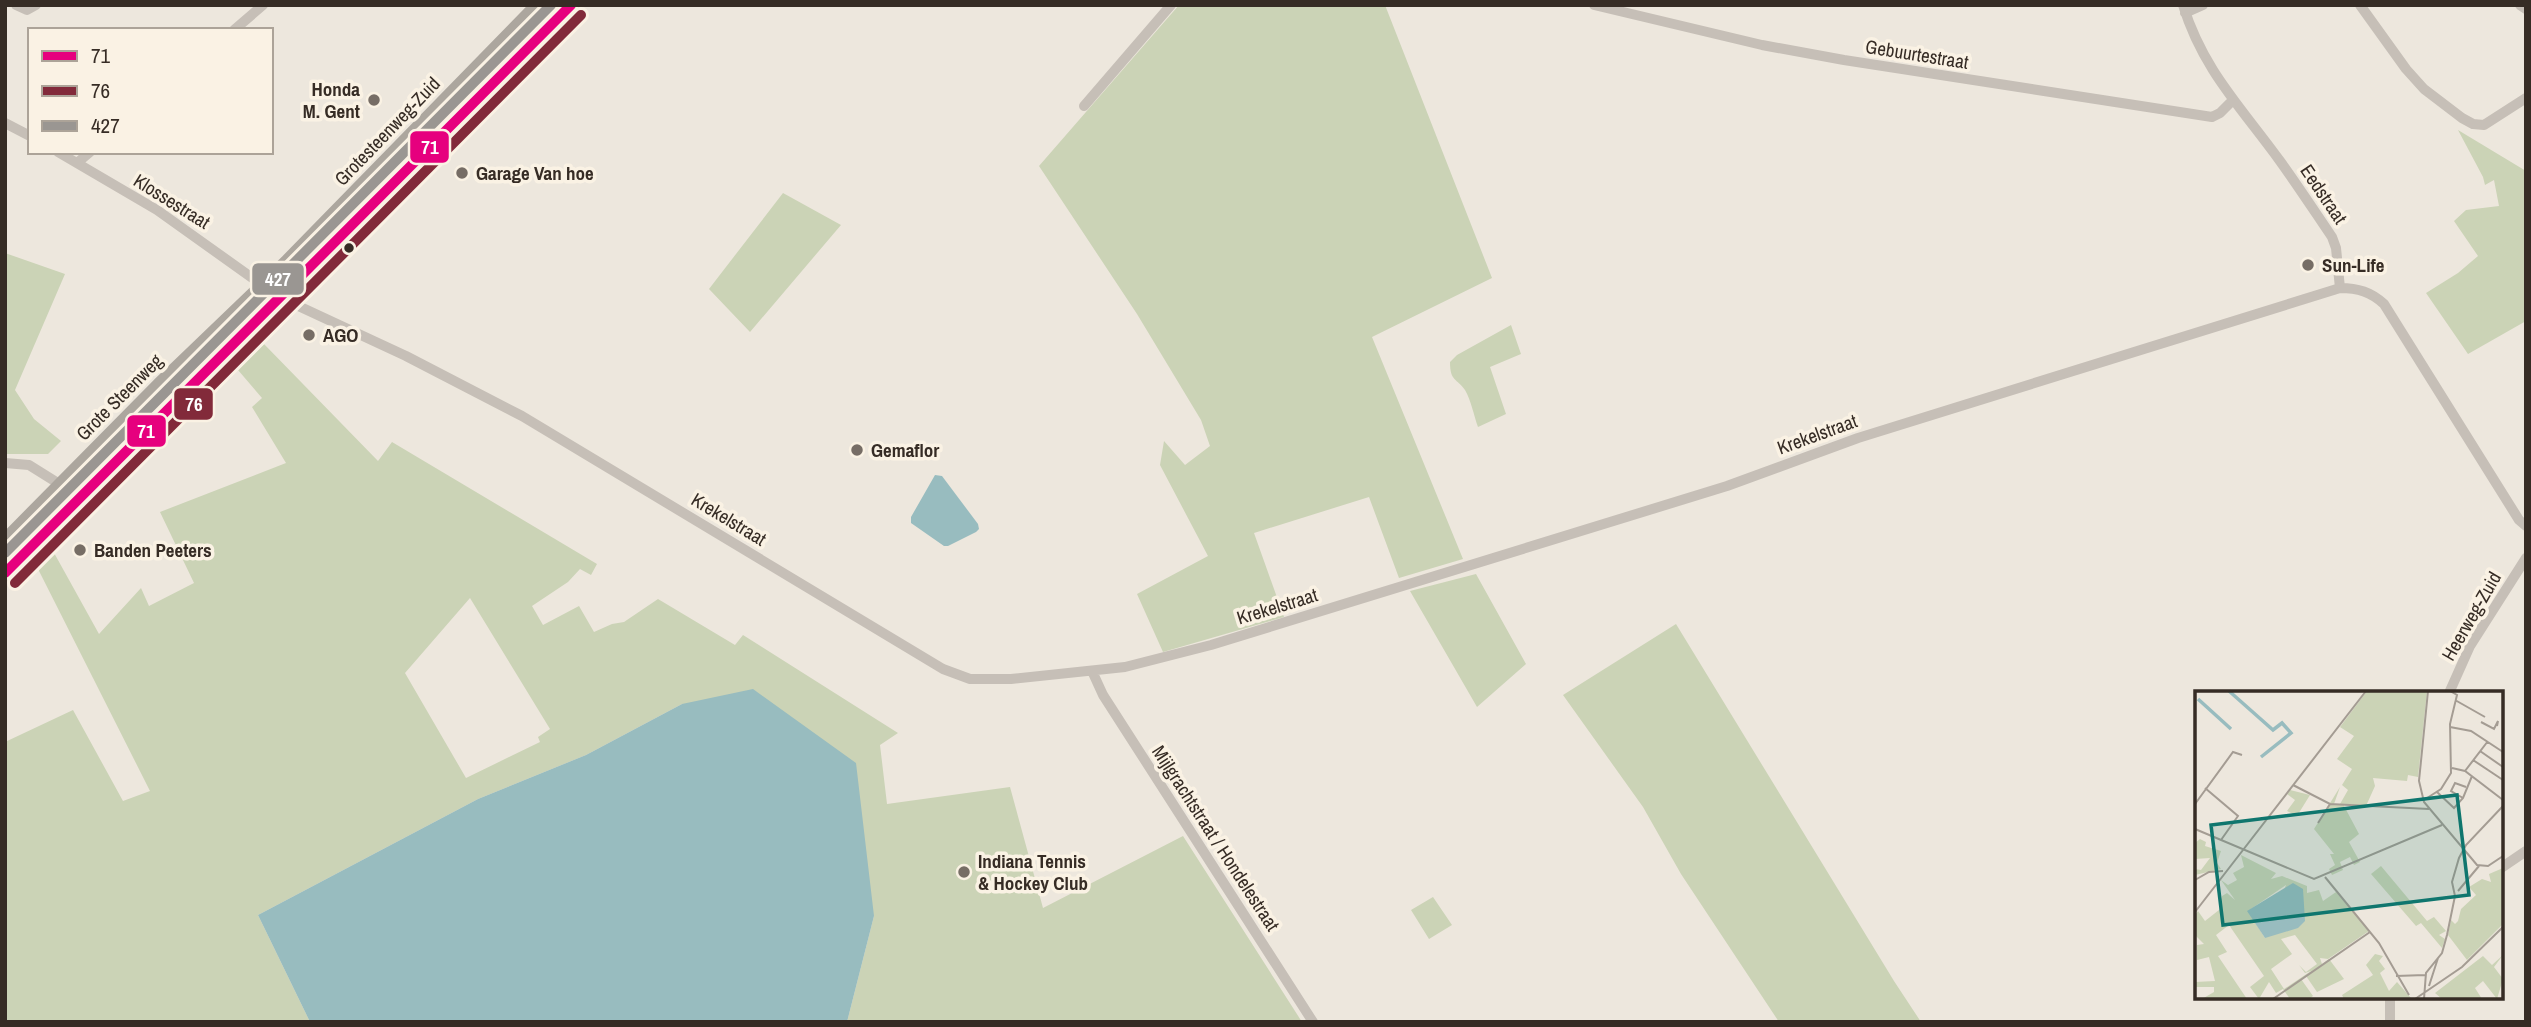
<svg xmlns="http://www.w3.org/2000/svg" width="2531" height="1027" font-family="'Archivo Narrow',sans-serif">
<rect width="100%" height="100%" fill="#ede7dd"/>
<path fill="#cbd3b6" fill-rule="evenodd" d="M1179,5H1385L1492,278L1372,337L1463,559L1399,578L1369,497L1254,533L1284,617L1163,652L1137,594L1208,556L1160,465L1164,441L1185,465L1210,446L1201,420L1137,314L1039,166Z
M2458,130L2526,171V321L2468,354L2426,293L2458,273L2478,256L2454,221L2466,210L2499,206L2494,180L2485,185L2483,177Z
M783,193L841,225L750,332L709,289Z
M5,253L65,274L15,390L34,419L61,441L48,454H5Z
M1511,325L1521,354L1490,367L1506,414L1478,427C1474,416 1471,400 1465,390C1457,378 1450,382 1450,362L1457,355Z
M264,344L378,461L392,442L597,564L591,575L580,569L568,582L532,606L543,625L579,606L594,632L612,624L624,622L658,599L735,645L743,635L898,733L880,745L887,804L1010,787L1043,908L1183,836L1302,1022H847L874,916L682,704L586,755L478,799L258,915L310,1022H5V742L73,710L123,801L150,791L36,565L53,551L99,634L141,588L149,606L194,583L160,512L286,463L252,407L262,398L238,370ZM470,598L550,729L538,737L540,742L466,778L405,673Z
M1476,574L1526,664L1477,707L1410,591Z
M1676,624L1894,981L1921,1022H1779L1681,874L1643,807L1563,695Z
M1433,897L1452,925L1429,939L1411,910Z"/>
<path fill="#98bcbf" d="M935,475L942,476L978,524L979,529L976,532L948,546H944L911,523V517Z
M753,689L856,763L874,916L847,1022H310L258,915L478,799L586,755L682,704Z"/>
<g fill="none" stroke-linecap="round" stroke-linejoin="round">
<path stroke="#c6bfb7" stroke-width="10" d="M16,5L27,10L36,5
M1594,5L1762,45L1844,60L2212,117L2220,113L2233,100
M2183,5C2203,70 2241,107 2280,161C2298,186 2315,212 2332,237L2336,248L2340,288
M2360,5L2406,69L2424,89L2462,118L2473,124L2484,125L2526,98
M2520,5L2526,9
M2185,13L2203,5
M234,30L263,5
M1084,106L1171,5
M5,123L30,136
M58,152L157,210L279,297L406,356L522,416L943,669L970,679H1011L1125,667L1211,645L1727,486L1858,438L2340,288C2358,288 2371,292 2384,304L2519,520L2526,526
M77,163L90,152
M5,463L29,465L61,485
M1092,671L1103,695L1313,1022
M2449,693L2470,646L2526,558
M2501,868L2526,851
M2390,997V1022"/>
<path stroke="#aca69e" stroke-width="16" d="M5,542L160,385L287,263L539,5
M5,573L571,5"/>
<g stroke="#faf2e4" stroke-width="16">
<path id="bus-1" d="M5,573L571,5"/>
</g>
<g stroke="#faf2e4" stroke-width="16">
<path id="bus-2" d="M15,583L581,15"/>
</g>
<g stroke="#faf2e4" stroke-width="16">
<path id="bus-3" d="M5,553L551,5"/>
</g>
<use href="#bus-1" stroke="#e6007e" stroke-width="10"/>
<use href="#bus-2" stroke="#822a3a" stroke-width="10"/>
<use href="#bus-3" stroke="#9a9692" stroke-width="10"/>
</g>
<g fill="#766d65" stroke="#faf2e4" stroke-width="2.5">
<circle cx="374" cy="100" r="7"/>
<circle cx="462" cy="173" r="7"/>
<circle cx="2308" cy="265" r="7"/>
<circle cx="309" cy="335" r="7"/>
<circle cx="857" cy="450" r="7"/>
<circle cx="80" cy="550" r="7"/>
<circle cx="964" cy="872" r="7"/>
</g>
<circle fill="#362c25" stroke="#faf2e4" stroke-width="2.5" cx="349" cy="248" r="6"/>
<g text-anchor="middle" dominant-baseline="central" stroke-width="7" stroke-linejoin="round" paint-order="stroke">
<g font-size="19" fill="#362c25" stroke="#faf2e4">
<text transform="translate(1917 54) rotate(9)">Gebuurtestraat</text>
<text transform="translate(387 131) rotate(-46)">Grotesteenweg-Zuid</text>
<text transform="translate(2324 194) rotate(56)">Eedstraat</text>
<text transform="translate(172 201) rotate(32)">Klossestraat</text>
<text transform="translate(119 397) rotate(-45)">Grote Steenweg</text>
<text transform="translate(1817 434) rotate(-20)">Krekelstraat</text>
<text transform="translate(729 519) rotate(31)">Krekelstraat</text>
<text transform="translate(1277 606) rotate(-17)">Krekelstraat</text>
<text transform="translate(2471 616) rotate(-60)">Heerweg-Zuid</text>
<text transform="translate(1216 838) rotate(57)">Mijlgrachtstraat / Hondelestraat</text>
</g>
<g font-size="19" font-weight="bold" fill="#362c25" stroke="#faf2e4" text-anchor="start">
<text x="360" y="89" text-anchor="end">Honda<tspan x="360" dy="22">M. Gent</tspan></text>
<text x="476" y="173">Garage Van hoe</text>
<text x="2322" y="265">Sun-Life</text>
<text x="323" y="335">AGO</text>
<text x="871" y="450">Gemaflor</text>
<text x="94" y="550">Banden Peeters</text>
<text x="978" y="861">Indiana Tennis<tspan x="978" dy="22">&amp; Hockey Club</tspan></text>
</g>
</g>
<g transform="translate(2195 691)">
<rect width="308" height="308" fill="#ede7dd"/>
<path d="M172,0H232L223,86L213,84L212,90L178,87L180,95L171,115L148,113L164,143L154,151L165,171L159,174L155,166L145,171L148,179L137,184L134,178L140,174L135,163H139L119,138L145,96L139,113H145L153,99L147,94L157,78L142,68L159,45L145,36ZM95,99L115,104L102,125L92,120L100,109L92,103ZM5,148L11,151L10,155L26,160L22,172L26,178L0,184V178L6,179L15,167L0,168V152ZM46,164L81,182L76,188L87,185L112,195V202L124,199L128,210L141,201L174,240L133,268L125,267L127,273L134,268L149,288L122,301L111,285L106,288L118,305L114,308H95L88,298L81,302L74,291L64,308L55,296L69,285L34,234L21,244L32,261L23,265L52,308H7L19,301V296H0V291L20,290L14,266L2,269V254L9,253L0,244V224L3,220L10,230L24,219L27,205L32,202L40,209L26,189L33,194L42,189L38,182L49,176ZM91,194L70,247L53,220ZM100,244L122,273L111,281L104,274L110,282L116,280L89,298L76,278L97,263L86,248ZM186,175L232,230L239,226L251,240L244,244L250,248L247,257L226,232L221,235L176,183ZM308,177V233L272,269L253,244L256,229L260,233L263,230L266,218L281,204L274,196L287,188L296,191L294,183ZM180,263L188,265L184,270L190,278L185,282L194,300L202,291L216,307L149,308L147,304L178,284L171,274ZM308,264L299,276L308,288L302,308L288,290L280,297L287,308H247L240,302L288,265L297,274Z" fill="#cbd3b6" fill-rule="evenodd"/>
<path d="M98,192L108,198L110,230L103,237L70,247L52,220Z" fill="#98bcbf"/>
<path fill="none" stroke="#98bcbf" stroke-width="3.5" d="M34,0L78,39L87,32L96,42L66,66M3,8L36,38"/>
<path fill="none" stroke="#a49c93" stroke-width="2" d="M233,0L224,90L229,111L282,174L293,175L308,165M260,9L290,26M286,31L299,38L303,30L302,35M255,36L276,40L308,61M285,60L308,76M278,69L308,89M257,77L270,80L308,109M270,80L293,50M98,94L135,113L234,118M10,97L43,125L26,149M242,101L259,117L268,107L277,85M268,107L256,100L260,92L271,96M229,109L246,98L256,82L255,33L262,4L255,0M0,113L38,61L47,64M123,132L135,113M0,138L119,188L247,134M130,186L184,252L214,304M0,189L14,181L28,180M263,200L284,175M0,221L171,0M201,285L230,284M234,295L243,267M78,308L175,241M220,308L267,276L308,236M229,308L231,282L247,262L252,244L260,205L257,191L264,167L271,154L308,115"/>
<path fill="#0f766e" fill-opacity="0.15" stroke="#0f766e" stroke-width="3.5" d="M262,104L274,204L28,234L16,134Z"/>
<rect width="308" height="308" fill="none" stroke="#362c25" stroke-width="3.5"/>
</g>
<g stroke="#faf2e4" stroke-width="2.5">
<rect x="409" y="130" width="41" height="34" rx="7" fill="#e6007e"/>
<rect x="251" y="262" width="54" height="34" rx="7" fill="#9a9692"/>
<rect x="173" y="387" width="41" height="34" rx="7" fill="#822a3a"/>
<rect x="126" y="414" width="41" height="34" rx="7" fill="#e6007e"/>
</g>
<g font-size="19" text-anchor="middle" font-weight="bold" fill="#fff">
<text x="430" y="154">71</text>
<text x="278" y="286">427</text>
<text x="194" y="411">76</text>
<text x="146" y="438">71</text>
</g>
<rect width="2531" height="1027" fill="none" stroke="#362c25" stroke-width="14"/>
<rect x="28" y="28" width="245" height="126" fill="#faf2e4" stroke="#aca398" stroke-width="2"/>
<rect x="42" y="51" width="35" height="10" fill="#e6007e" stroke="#aca398" stroke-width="2"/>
<text x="91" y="63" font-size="21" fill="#362c25">71</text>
<rect x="42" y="86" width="35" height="10" fill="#822a3a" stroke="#aca398" stroke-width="2"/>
<text x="91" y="98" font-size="21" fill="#362c25">76</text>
<rect x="42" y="121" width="35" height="10" fill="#9a9692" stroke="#aca398" stroke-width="2"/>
<text x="91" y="133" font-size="21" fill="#362c25">427</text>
</svg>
